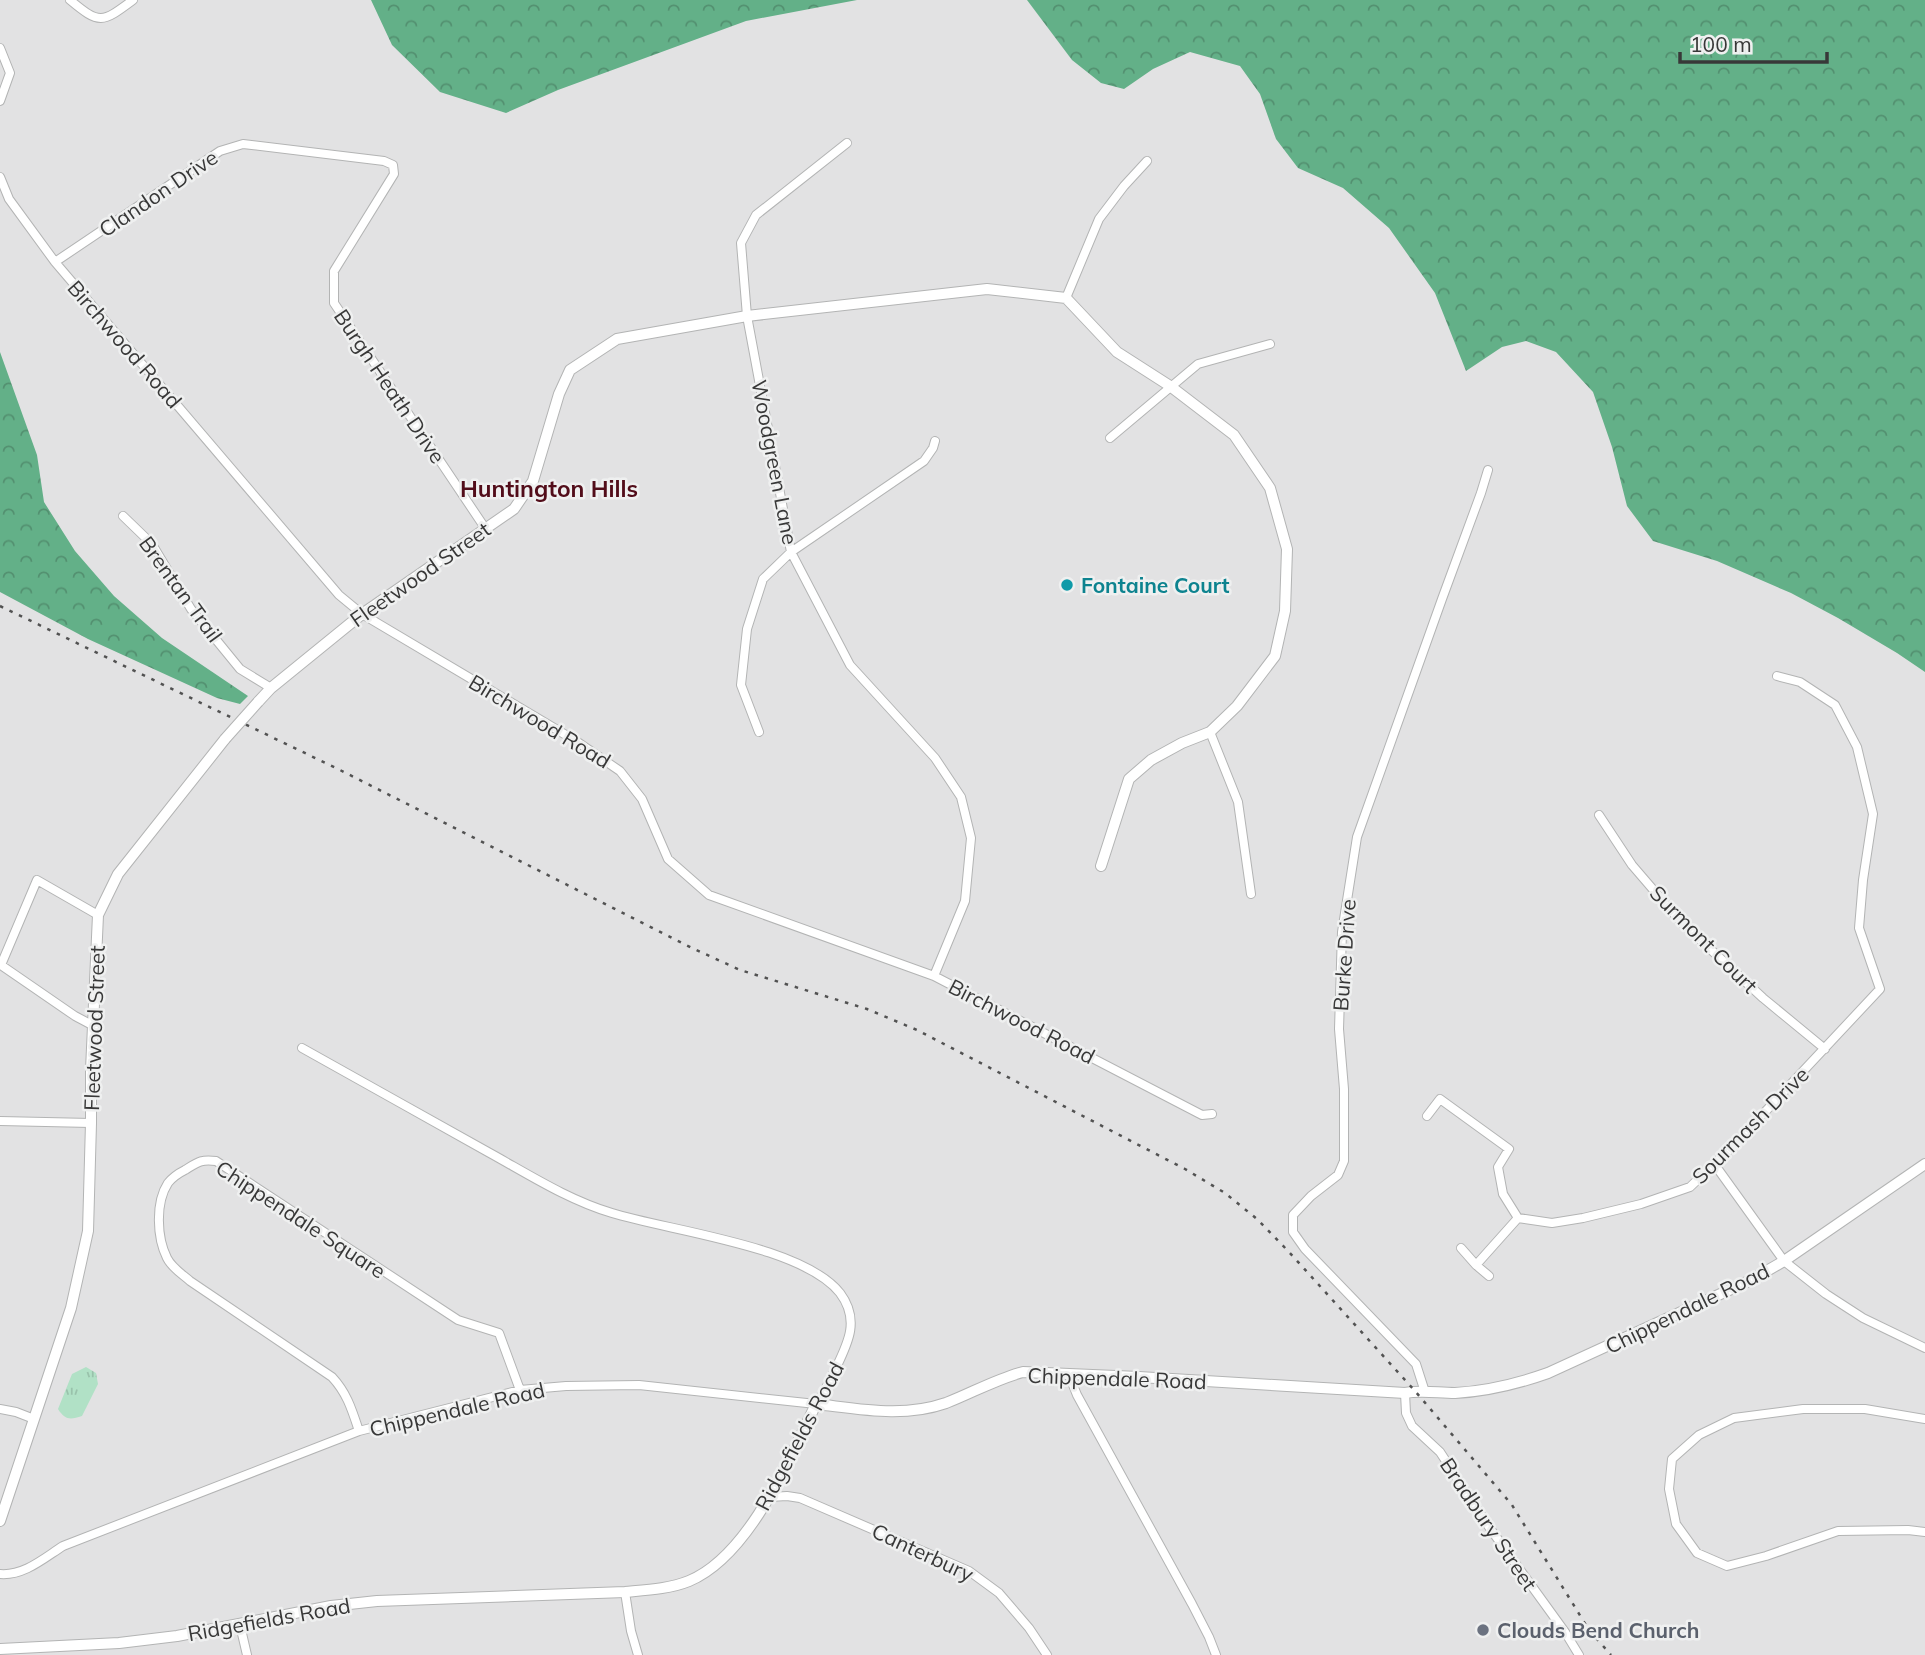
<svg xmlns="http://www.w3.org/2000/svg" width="1925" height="1655" font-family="Mulish,sans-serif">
<defs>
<pattern id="forest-crowns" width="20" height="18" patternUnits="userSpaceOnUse" patternTransform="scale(1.75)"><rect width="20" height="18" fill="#63b088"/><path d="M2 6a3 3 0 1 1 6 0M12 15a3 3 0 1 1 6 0" fill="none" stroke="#539070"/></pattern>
<pattern id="park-tufts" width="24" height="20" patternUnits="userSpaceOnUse" patternTransform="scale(1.75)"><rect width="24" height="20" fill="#b1e1c6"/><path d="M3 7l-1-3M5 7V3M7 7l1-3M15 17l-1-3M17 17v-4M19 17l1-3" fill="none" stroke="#99c2ab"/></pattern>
</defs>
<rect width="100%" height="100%" fill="#e2e2e3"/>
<path fill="url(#forest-crowns)" d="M371,0H857L746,21L558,90L506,113L440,92L392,45Z
M1027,0H1925V672L1897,653L1838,618L1791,593L1717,561L1653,541L1627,506L1612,447L1593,392L1556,352L1526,341L1502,347L1466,371L1435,293L1389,228L1343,188L1298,168L1276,139L1260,94L1240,66L1190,52L1153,69L1124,89L1101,83L1072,60Z
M0,352L37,455L44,502L75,551L114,596L162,638L248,696L240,704L217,698L88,639L0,592Z"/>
<path fill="url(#park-tufts)" d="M86,1367L96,1373L98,1384L82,1416C70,1420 65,1420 58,1409L72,1374Z"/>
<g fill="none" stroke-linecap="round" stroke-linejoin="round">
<g stroke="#b3b4b4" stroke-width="10">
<path id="street" d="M70,0C100,25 102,23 133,0
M0,48L10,73L0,101
M847,143L756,215L741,243L747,316L791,552L850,665L935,758L961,797L971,838L965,901L934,976
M0,177L9,199L55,262L339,595L362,614L576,741L620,771L642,799L668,859L709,895L934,976L1202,1115L1212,1114
M55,262L220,151L243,144L384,161L393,165L394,174L334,271V303L485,528
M1066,298L1099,219L1124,186L1147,161
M1110,438L1198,364L1270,344
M123,516L152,544L191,609L240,669L271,688
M759,732L741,685L747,629L763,579L791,552L924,461L933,448L935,441
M1210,732L1238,802L1251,894
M1599,815L1632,865L1681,922L1763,998L1825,1049
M92,1025L75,1016L1,965L37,880L98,915
M1427,1116L1440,1099L1509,1149L1498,1167L1503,1194L1518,1218
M0,1121L91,1123
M1715,1165L1784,1261L1826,1294L1863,1318L1925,1348
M1518,1218L1552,1223L1583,1218L1641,1204L1690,1187L1733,1146L1880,989L1859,928L1863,880L1873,814L1857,747L1835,705L1800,682L1777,676
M1461,1248L1476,1265
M1489,1276L1476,1265L1518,1218
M1069,1375L1077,1395L1192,1604L1209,1637L1216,1655
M1425,1392L1416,1364L1305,1249L1293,1232V1215L1311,1196L1338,1175L1344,1161V1089L1339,1029L1342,932L1357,837L1442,599L1481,493L1488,470
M1405,1393L1406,1413L1412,1426L1440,1452L1489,1527L1565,1632L1579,1655
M0,1409L16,1412L34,1419
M1925,1419L1865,1409H1803L1734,1418L1699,1435L1672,1459L1669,1489L1676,1524L1697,1553L1727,1566L1766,1556L1838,1531L1908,1530L1925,1532
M359,1431C352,1410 347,1393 332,1377L190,1281C182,1274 172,1268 167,1258C157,1238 155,1203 168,1183C172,1178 179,1173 185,1170C198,1162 201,1159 216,1161L458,1320L499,1333L520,1390
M770,1497L787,1496L800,1498L969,1571L999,1593L1029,1628L1047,1655
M0,1574C24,1576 44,1558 63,1546L359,1431L520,1390L566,1386L639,1385L816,1404C824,1393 828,1384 834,1372C847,1345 861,1321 840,1293C803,1246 670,1231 612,1213C568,1200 528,1174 488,1152C426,1117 364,1083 302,1048
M625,1592L631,1631L638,1655
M240,1625L247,1655"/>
</g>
<g stroke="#b3b4b4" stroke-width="12">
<path id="secondary" d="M258,702L271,688L362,614L514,509L533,481L559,394L570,370L617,339L747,316L987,289L1066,298L1117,352L1170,386L1234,435L1270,488L1287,549L1285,611L1275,656L1237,706L1210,732L1182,743L1151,760L1129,779L1101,866
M0,1521L71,1308L88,1231L91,1123V1070L98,915L118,874L225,739
M0,1649L119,1643L177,1636L331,1606L377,1601L625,1592C647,1590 669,1589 689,1581C749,1556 789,1460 816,1404C860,1409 903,1418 946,1403C972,1393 996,1379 1023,1372L1139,1377L1405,1393C1421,1390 1438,1393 1455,1393C1488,1391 1517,1384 1548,1373L1751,1280L1784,1261L1925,1164"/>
</g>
<use href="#street" stroke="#fff" stroke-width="8"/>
<use href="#secondary" stroke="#fff" stroke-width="10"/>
<path stroke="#525252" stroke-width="2.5" stroke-dasharray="3.5 7" stroke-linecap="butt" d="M0,606L338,769L692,948L740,970L867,1009L917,1030L1185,1169L1225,1193L1257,1219L1289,1252L1415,1391L1512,1505L1589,1630L1611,1655"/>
<g stroke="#b3b4b4" stroke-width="12" stroke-linecap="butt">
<path id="secondary-bridge" d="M225,739L258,702"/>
</g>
<use href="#secondary-bridge" stroke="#fff" stroke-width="10"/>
</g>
<circle fill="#0f9aa8" stroke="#eff0f0" stroke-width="2.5" cx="1067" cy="585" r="7"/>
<circle fill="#6b7280" stroke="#eff0f0" stroke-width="2.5" cx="1483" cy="1630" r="7"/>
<g text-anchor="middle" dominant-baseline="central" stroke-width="5" stroke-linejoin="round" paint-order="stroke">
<g font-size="21" fill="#383838" stroke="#eff0f0">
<text transform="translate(158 193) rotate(-34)">Clandon Drive</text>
<text transform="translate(125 344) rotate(49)">Birchwood Road</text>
<text transform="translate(390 386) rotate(56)">Burgh Heath Drive</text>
<text transform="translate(775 462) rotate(79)">Woodgreen Lane</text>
<text transform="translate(420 574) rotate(-35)">Fleetwood Street</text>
<text transform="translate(181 589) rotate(54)">Brentan Trail</text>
<text transform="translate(540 721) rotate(31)">Birchwood Road</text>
<text transform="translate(1704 939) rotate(45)">Surmont Court</text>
<text transform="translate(1344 955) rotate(-86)">Burke Drive</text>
<text transform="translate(1022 1021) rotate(27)">Birchwood Road</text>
<text transform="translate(94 1028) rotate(-88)">Fleetwood Street</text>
<text transform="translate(1750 1125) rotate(-45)">Sourmash Drive</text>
<text transform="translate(301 1219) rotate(33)">Chippendale Square</text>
<text transform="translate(1687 1308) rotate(-26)">Chippendale Road</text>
<text transform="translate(1117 1378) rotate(2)">Chippendale Road</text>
<text transform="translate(457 1409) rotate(-13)">Chippendale Road</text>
<text transform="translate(799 1436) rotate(-62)">Ridgefields Road</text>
<text transform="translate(1489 1524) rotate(56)">Bradbury Street</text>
<text transform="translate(923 1552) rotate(25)">Canterbury</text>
<text transform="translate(269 1619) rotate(-10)">Ridgefields Road</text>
</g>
<g font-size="21" font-weight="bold" fill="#0d838f" stroke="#eff0f0" text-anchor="start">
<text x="1081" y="585">Fontaine Court</text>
</g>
<g font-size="21" font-weight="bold" fill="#5b616d" stroke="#eff0f0" text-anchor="start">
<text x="1497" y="1630">Clouds Bend Church</text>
</g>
<g font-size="23" font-weight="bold" fill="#520d1a" stroke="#eff0f0">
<text x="549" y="488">Huntington Hills</text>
</g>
</g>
<path d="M1680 52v10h147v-10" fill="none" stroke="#383838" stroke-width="3.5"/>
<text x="1690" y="52" font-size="21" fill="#383838" stroke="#eff0f0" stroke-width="5" paint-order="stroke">100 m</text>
</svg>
